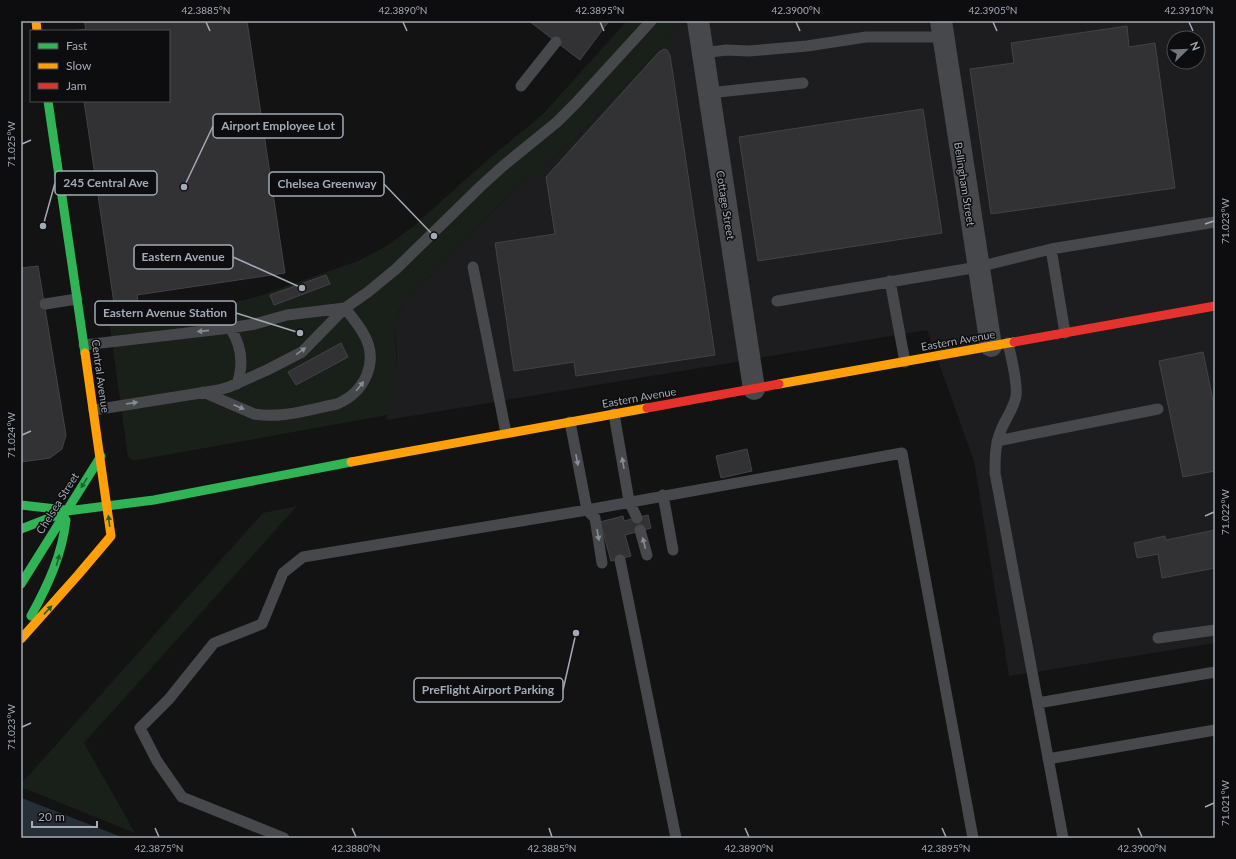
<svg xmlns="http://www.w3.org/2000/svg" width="1236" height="859" font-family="Lato,sans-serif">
<rect width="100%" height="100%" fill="#131313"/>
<path fill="#1d1d1f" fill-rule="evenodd" d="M685,21H1215V643L1009,676L974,461L927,330L387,420V415L396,364L397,354L394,328L395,320L403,304L503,201L577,137ZM1174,38H1198V62H1174Z"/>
<path fill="#19201a" d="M627,21H685L577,137L503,201L403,304C387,329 398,338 396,363C395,381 390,398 387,415L138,460H132L128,457L109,320L231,303L256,297L358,261L385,247L415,225L485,162L542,115Z
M297,506L84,743L135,833L21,787V784L263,513Z"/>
<path fill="#262f35" d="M22,798L124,838H21V799Z"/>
<path fill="#323234" stroke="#424347" d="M84,21H247L285,273L137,295L140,314L116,317L84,101H169V31H73L86,29Z
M529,21H609L580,60Z
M1127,26L1129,47L1155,43L1175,188L991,214L970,69L1014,63L1011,43Z
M664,49L667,50L670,55L715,355L576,376L574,362L514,371L495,243L555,234L546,177L659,52Z
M923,109L942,233L758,261L739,137Z
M38,266L66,435L62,449L50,458L21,462V268Z
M326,275L330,284L274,305L270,295Z
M341,343L348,357L296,385L288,372Z
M1203,352L1215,410V471L1183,477L1159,361Z
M747,449L752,471L721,478L716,456Z
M648,515L651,528L625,535L631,556L611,561L600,522L623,516L624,521Z
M1215,530V568L1162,578L1158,554L1137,558L1134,543L1165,536L1166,540Z"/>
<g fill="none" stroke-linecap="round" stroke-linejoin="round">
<path stroke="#47484c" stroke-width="11" d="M703,53L726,50L749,51L807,46L866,37H943
M521,86L556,42
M709,93L803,83
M1051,249L1065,333
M473,267L506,433
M890,281L905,362
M777,301L978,267L1051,249L1215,222
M45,304L77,299
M230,328C242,346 244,364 237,384
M1008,343C1011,357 1018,383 1016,396C1014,408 1006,418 1001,430C995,444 995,458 995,473L1063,838
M84,345L230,328L255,324L287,315L345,308
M203,392L254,414C280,419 311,409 337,404C365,392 380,361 363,333C358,324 351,316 345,308
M94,410L219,390L229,387L267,370L302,352L345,308L368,292L396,269L481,186L503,166L557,122L576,103L651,21
M614,414L629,501L637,518
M570,422L587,510L595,518L602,563
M997,441L1158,409
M663,495L673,550
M640,530L647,555
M620,560L676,838
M1158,638L1215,630
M1038,703L1215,672
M1048,759L1215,730
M284,838L182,797L157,761L140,728L169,699L214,643L262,624L283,573L303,557L587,510L902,453L973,838"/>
<path stroke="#47484c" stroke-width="22" d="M698,21L754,389
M941,21L991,346"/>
<path stroke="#30b455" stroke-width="9" d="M48,101L85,353
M21,505L65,510
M21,529L67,511L154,500L351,462
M21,584L101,456
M31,616C48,585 62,555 66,520"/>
<path stroke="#ff9f0a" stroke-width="9" d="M36,21L37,31
M779,384L1014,342
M351,462L647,408
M21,639L78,575L111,536L85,353"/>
<path stroke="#e5322d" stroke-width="9" d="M1014,342L1215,306
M647,408L779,384"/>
</g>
<defs><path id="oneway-solid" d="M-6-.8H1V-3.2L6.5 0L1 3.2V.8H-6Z"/></defs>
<g fill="#878d96">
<use href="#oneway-solid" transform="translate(203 331) rotate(174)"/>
<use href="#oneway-solid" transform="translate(301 351) rotate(-36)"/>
<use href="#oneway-solid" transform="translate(360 386) rotate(-51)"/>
<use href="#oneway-solid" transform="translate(132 403) rotate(-9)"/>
<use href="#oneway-solid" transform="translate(239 407) rotate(23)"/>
<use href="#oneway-solid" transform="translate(577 460) rotate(79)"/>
<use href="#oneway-solid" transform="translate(623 463) rotate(-100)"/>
<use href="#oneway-solid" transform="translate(598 535) rotate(80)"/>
<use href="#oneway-solid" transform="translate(644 543) rotate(-104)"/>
</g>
<g fill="#1e6032">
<use href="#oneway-solid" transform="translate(84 483) rotate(122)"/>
<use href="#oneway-solid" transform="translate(109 521) rotate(-97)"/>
<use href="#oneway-solid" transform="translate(58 560) rotate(-75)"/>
<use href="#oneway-solid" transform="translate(48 610) rotate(-47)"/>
</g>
<path fill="none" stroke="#a3aab5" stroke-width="1.5" d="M206,22L210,31M403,22L407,31M600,22L604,31M796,22L800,31M993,22L997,31M1189,22L1193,31M22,144L31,140M1205,224L1214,221M22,435L31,431M1205,516L1214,512M22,727L31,723M1205,807L1214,803M155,828L159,837M352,828L356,837M549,828L552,837M745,828L749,837M942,828L946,837M1138,828L1142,837"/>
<g text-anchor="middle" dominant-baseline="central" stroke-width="3" stroke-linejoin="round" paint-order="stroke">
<g font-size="11" fill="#a3aab5" stroke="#0d0d0f">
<text transform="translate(965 184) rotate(81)">Bellingham Street</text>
<text transform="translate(726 205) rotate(81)">Cottage Street</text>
<text transform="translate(958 340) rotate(-10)">Eastern Avenue</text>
<text transform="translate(101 376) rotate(82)">Central Avenue</text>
<text transform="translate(639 397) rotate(-10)">Eastern Avenue</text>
<text transform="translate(57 503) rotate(-58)">Chelsea Street</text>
</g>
</g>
<path fill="none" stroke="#a3aab5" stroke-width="1.5" d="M184 187L213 126M43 226L55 183M434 236L384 184M302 288L233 257M300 333L236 313M576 633L563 690"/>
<g fill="#a3aab5" stroke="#0d0d0f" stroke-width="1.5">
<circle cx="184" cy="187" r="4"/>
<circle cx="43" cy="226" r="4"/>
<circle cx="434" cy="236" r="4"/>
<circle cx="302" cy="288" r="4"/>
<circle cx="300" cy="333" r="4"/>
<circle cx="576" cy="633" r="4"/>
</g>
<g fill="#0d0d0f" stroke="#a3aab5" stroke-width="1.5">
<rect x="213" y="114" width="130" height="24" rx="4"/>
<rect x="55" y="171" width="102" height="24" rx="4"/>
<rect x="269" y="172" width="115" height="24" rx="4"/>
<rect x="134" y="245" width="99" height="24" rx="4"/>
<rect x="95" y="301" width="141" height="24" rx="4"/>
<rect x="414" y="678" width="149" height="24" rx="4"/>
</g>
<g font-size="12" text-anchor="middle" font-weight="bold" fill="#a3aab5">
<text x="278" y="130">Airport Employee Lot</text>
<text x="106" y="187">245 Central Ave</text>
<text x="327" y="188">Chelsea Greenway</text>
<text x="183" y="261">Eastern Avenue</text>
<text x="165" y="317">Eastern Avenue Station</text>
<text x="488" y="694">PreFlight Airport Parking</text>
</g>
<rect width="1236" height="859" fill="none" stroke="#0d0d0f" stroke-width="44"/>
<rect x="30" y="30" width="140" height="72" fill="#0d0d0f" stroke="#494c51"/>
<rect x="38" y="43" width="20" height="6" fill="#30b455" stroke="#494c51"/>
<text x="66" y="50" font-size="12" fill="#a3aab5">Fast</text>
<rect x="38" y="63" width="20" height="6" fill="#ff9f0a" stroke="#494c51"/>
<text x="66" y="70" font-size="12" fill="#a3aab5">Slow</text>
<rect x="38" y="83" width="20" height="6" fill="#e5322d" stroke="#494c51"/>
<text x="66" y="90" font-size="12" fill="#a3aab5">Jam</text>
<g transform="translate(1186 50) rotate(67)"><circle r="19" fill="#0d0d0f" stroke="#494c51"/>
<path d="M0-3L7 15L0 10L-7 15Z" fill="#71757c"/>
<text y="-6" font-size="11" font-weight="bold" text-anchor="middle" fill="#a3aab5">N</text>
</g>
<path d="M32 821v6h65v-6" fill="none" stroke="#a3aab5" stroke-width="2"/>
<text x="38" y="821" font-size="12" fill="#a3aab5" stroke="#0d0d0f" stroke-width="3" paint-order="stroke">20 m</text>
<rect x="22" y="22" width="1192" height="815" fill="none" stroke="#a3aab5" stroke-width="1.5"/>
<g font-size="10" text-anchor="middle" fill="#a3aab5">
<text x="206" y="14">42.3885°N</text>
<text x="403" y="14">42.3890°N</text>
<text x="600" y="14">42.3895°N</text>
<text x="796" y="14">42.3900°N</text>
<text x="993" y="14">42.3905°N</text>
<text x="1189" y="14">42.3910°N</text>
<text transform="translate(11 144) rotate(-90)" y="4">71.025°W</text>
<text transform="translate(1225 221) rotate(-90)" y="4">71.023°W</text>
<text transform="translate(11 435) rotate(-90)" y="4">71.024°W</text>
<text transform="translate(1225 512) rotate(-90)" y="4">71.022°W</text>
<text transform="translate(11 727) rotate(-90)" y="4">71.023°W</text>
<text transform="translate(1225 803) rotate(-90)" y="4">71.021°W</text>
<text x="159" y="852">42.3875°N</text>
<text x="356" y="852">42.3880°N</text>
<text x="552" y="852">42.3885°N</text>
<text x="749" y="852">42.3890°N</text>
<text x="946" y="852">42.3895°N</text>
<text x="1142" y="852">42.3900°N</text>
</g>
</svg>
